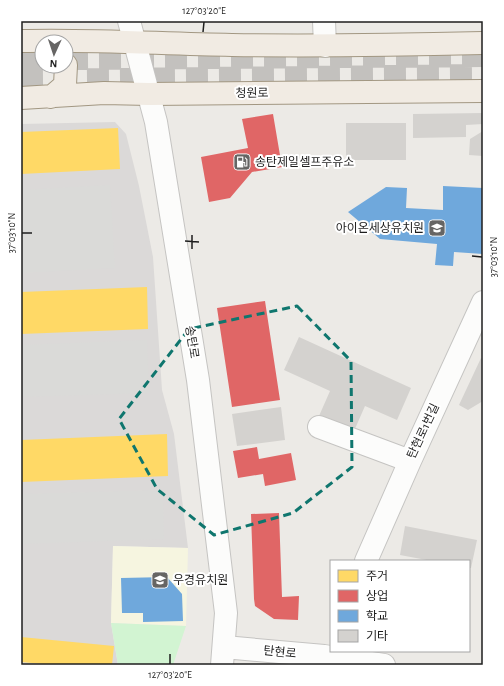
<svg xmlns="http://www.w3.org/2000/svg" width="504" height="686" font-family="'Alegreya Sans','Noto Sans KR',sans-serif">
<rect width="100%" height="100%" fill="#eceae6"/>
<path fill="#dbd9d8" d="M115,122L126,134L139,186L153,257L162,390L174,434L188,548L113,546L111,623L118,665H21V124Z"/>
<path fill="#f6f5e0" d="M113,546L188,548L186,626L111,623Z"/>
<path fill="#dadad8" d="M110,185L115,268L21,273V190Z
M147,340L149,393L21,397V345Z
M163,490L164,539L21,544V494Z"/>
<path fill="#d2f4d2" d="M111,623L186,626L173,665H118Z"/>
<path fill="#ffd966" d="M118,128L120,169L21,174V132Z
M147,287L148,329L21,334V292Z
M167,434L168,476L21,482V440Z
M21,637L114,646L112,665H54L21,662Z"/>
<path fill="#e06666" d="M273,114L282,167L252,172L230,198L209,202L201,157L248,148L242,119Z
M265,301L280,400L232,407L217,308Z
M257,447L259,459L291,453L296,480L265,486L263,474L238,478L233,451Z
M279,513L282,597L299,596L298,620L274,619L255,606L254,599L251,514Z"/>
<path fill="#6fa8dc" d="M443,186L483,188V254L454,252L453,266L435,265L437,244L380,239L348,212L386,187L407,188L406,208L443,210Z
M167,577L182,594L183,621L143,622V613H122L121,578Z"/>
<path fill="#d4d2cf" d="M21,49H30L38,55L37,87L21,94Z
M483,113V124L466,125V137L413,138V114Z
M346,123H406V160H346Z
M483,131V156L469,155L470,139Z
M299,337L411,388L397,420L365,406L354,431L319,416L330,391L284,370Z
M481,358L483,359V401L468,410L459,405Z
M281,407L285,440L237,446L232,414Z
M405,526L477,540L471,568H469V561H432L400,555Z"/>
<g fill="none" stroke-linecap="round" stroke-linejoin="round">
<path stroke="#c3c1be" stroke-width="22" stroke-dasharray="22 11" stroke-linecap="butt" d="M66,59L483,56
M21,60H42
M21,80L483,75"/>
<g stroke="#c5c4c2" stroke-width="24">
<path id="minor" d="M129,21L156,122L198,380L226,613L222,665
M324,21L325,46
M319,427L410,461
M366,561L410,461L483,302
M224,647L324,656L384,665"/>
</g>
<g stroke="#a29782" stroke-width="24">
<path id="major" d="M21,41C92,39 162,44 232,45C316,46 399,45 483,43
M51,97L65,85L66,65
M21,98L104,93L149,94L483,91"/>
</g>
<use href="#minor" stroke="#fcfcfb" stroke-width="22"/>
<use href="#major" stroke="#f1ebe3" stroke-width="22"/>
</g>
<path fill="none" stroke="#0f766e" stroke-width="3" stroke-dasharray="8 5" stroke-linejoin="round" d="M297,306L351,361L352,467L293,513L214,535L157,489L119,419L189,329Z"/>
<path fill="none" stroke="#1e1e1e" stroke-width="1.5" d="M203,32L204,22M22,233H32M185,241L199,242M192,249V235M472,256L482,257M170,664V654"/>
<defs>
<g id="fuel-square" transform="scale(0.9)"><rect x="-9" y="-9" width="18" height="18" rx="4" fill="#666564" stroke="#fff"/><path d="M-5.5-6h7V0h2V4h1.3V-2.5L3-4.5l.8-.8L6-3V5H2.5V1h-1V6h-7ZM-4.2-4.7v3.2H.2V-4.7Z" fill="#fff"/></g>
<g id="school-square" transform="scale(0.9)"><rect x="-9" y="-9" width="18" height="18" rx="4" fill="#666564" stroke="#fff"/><path d="M0-5L7-2L0 1L-7-2ZM-4 1L0 2.5L4 1V4Q0 6-4 4Z" fill="#fff"/></g>
</defs>
<g fill-rule="evenodd">
<use href="#fuel-square" x="242" y="162"/>
<use href="#school-square" x="437" y="228"/>
<use href="#school-square" x="160" y="580"/>
</g>
<g text-anchor="middle" dominant-baseline="central" stroke-width="4" stroke-linejoin="round" paint-order="stroke">
<g font-size="12" fill="#1e1e1e" stroke="#fff">
<text transform="translate(252 93) rotate(-1)">청원로</text>
<text transform="translate(192 342) rotate(81)">송탄로</text>
<text transform="translate(423 431) rotate(-65)">탄현로1번길</text>
<text transform="translate(280 652) rotate(6)">탄현로</text>
</g>
<g font-size="12" fill="#1e1e1e" stroke="#fff" text-anchor="start">
<text x="255" y="162">송탄제일셀프주유소</text>
<text x="424" y="228" text-anchor="end">아이온세상유치원</text>
<text x="173" y="580">우경유치원</text>
</g>
</g>
<rect width="504" height="686" fill="none" stroke="#ffffff" stroke-width="44"/>
<rect x="330" y="560" width="140" height="92" fill="#ffffff" stroke="#a5a5a5"/>
<rect x="338" y="570" width="20" height="12" fill="#ffd966" stroke="#a5a5a5"/>
<text x="366" y="580" font-size="12" fill="#1e1e1e">주거</text>
<rect x="338" y="590" width="20" height="12" fill="#e06666" stroke="#a5a5a5"/>
<text x="366" y="600" font-size="12" fill="#1e1e1e">상업</text>
<rect x="338" y="610" width="20" height="12" fill="#6fa8dc" stroke="#a5a5a5"/>
<text x="366" y="620" font-size="12" fill="#1e1e1e">학교</text>
<rect x="338" y="630" width="20" height="12" fill="#d4d2cf" stroke="#a5a5a5"/>
<text x="366" y="640" font-size="12" fill="#1e1e1e">기타</text>
<g transform="translate(54 54) rotate(183)"><circle r="19" fill="#ffffff" stroke="#a5a5a5"/>
<path d="M0-3L7 15L0 10L-7 15Z" fill="#666564"/>
<text y="-6" font-size="11" font-weight="bold" text-anchor="middle" fill="#1e1e1e">N</text>
</g>
<rect x="22" y="22" width="460" height="642" fill="none" stroke="#1e1e1e" stroke-width="1.5"/>
<g font-size="10" text-anchor="middle" fill="#1e1e1e">
<text x="204" y="14">127°03'20"E</text>
<text transform="translate(11 233) rotate(-90)" y="4">37°03'10"N</text>
<text transform="translate(493 257) rotate(-90)" y="4">37°03'10"N</text>
<text x="170" y="678">127°03'20"E</text>
</g>
</svg>
